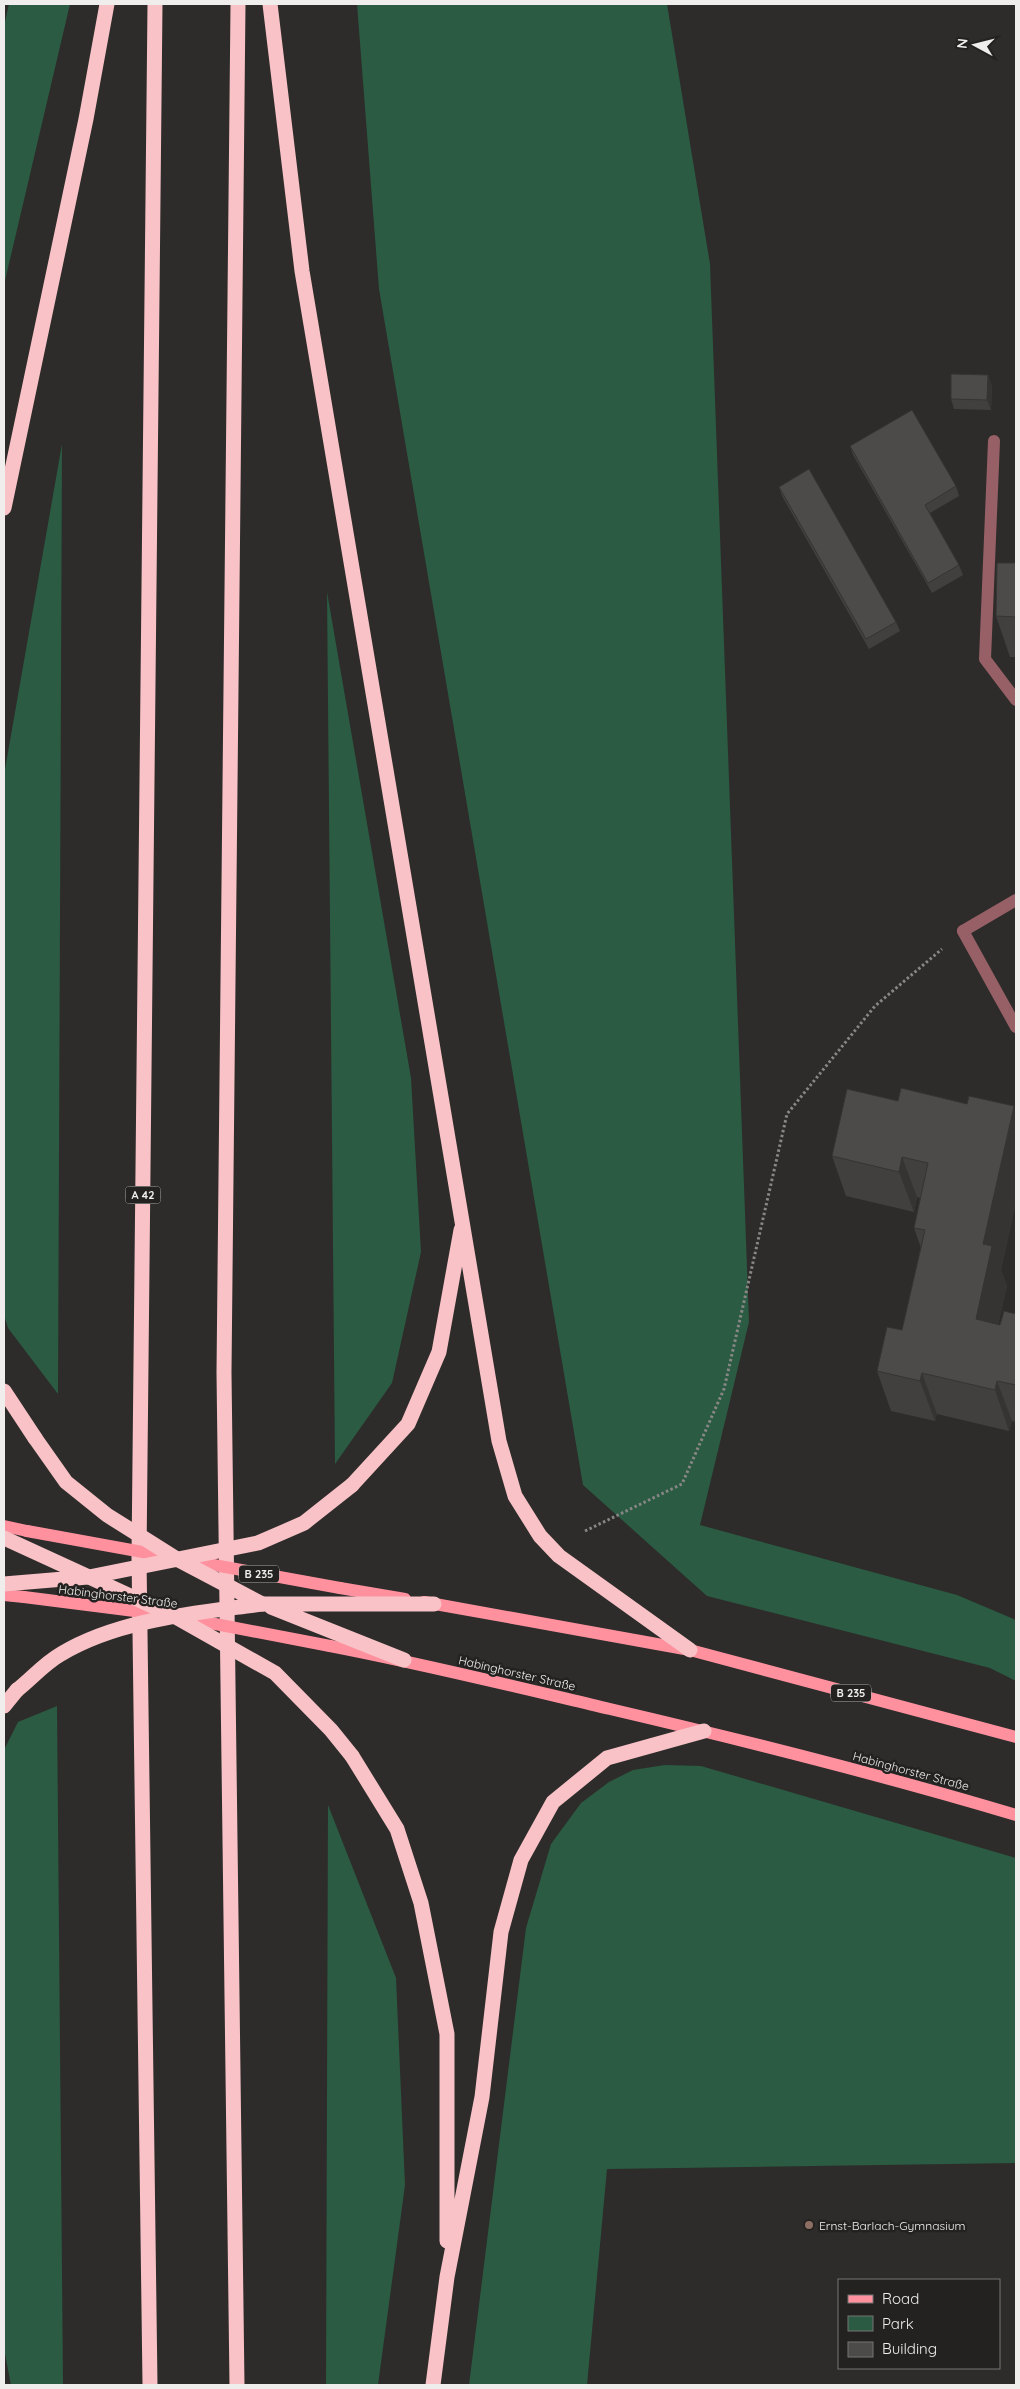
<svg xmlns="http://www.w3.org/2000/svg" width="1020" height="2389" font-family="Quicksand,sans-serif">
<rect width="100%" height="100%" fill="#2d2c2a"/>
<path fill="#2b5b42" d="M9,4H70L4,285V26Z
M357,4H667L710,264L749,1322L700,1525L957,1595L1016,1620V1681L990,1668L707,1596L583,1485L379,289Z
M62,444L58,1394L8,1328L4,1315V775Z
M327,592L411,1078L421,1252L392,1383L335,1464Z
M57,1706L63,2385H11L4,2349V1750L18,1722Z
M665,1765L701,1766L1016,1858V2163L607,2169L587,2385H469L526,1928L551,1844L581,1803L609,1782L633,1770Z
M328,1805L396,1978L405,2185L378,2385H326Z"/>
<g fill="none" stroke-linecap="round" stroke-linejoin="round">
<path stroke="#888786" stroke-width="3" stroke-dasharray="2.5 2.5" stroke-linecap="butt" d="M585,1531L682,1484L724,1389L787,1114L875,1006L942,949"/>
<path stroke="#966066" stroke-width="12" d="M994,441L985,659L1016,700
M963,931L1016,1027"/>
<path stroke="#966066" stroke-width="12" d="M963,931L1016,900"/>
<path stroke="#ff919f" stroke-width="12" d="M4,1526L27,1531
M340,1588L405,1599
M4,1595L24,1597
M424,1602L690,1650L1016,1737
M330,1646C424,1664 517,1687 610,1709C747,1741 882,1775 1016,1815"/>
<path stroke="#f8c2c6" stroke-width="15" d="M270,4L302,271L499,1441L515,1496L540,1536L559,1556L690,1650
M4,508L86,119L107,4
M4,1391L35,1438
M352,1485L408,1424L439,1352L461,1230
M4,1538L89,1577
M4,1584L88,1577
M262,1604H434
M271,1607L404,1660
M4,1706L17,1690
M352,1756L397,1829L421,1903L447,2034V2241
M150,2385L139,1557L155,4
M237,2385L224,1373L238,4
M433,2385L447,2277L482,2097L501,1932L521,1860L553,1802L607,1758L704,1731"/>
<path stroke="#ff919f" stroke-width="12" d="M27,1531L340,1588
M24,1597L174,1616L330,1646"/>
<path stroke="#f8c2c6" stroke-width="15" d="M35,1438L66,1482L107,1515L177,1559L262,1604
M89,1577L174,1616L275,1673L331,1730L352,1756
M89,1577L258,1543L304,1523L352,1485
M17,1690C31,1679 45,1663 61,1654C119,1619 197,1613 262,1604"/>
</g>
<path fill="#42403f" d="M992,385L991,410L954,409L951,399Z
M850,446L956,486L959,496L930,513L959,565L963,575L932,593L853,455Z
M779,487L896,622L900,631L869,649L782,496Z
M1016,563V657H1010L996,616Z
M898,1101L967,1104L1016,1112V1202L1001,1270L1007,1286L998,1325H1000L1016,1314V1422L1012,1421L1009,1431L937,1414L935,1421L891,1411L877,1371L902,1330L921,1248L914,1228L920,1198L917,1197L914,1212L846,1196L832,1156Z"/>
<path fill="#363433" d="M988,375L992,385L991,410L987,400Z
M1014,1106L1016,1112V1202L1001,1270L1007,1286L990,1360L976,1319L983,1244Z
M902,1157L917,1197L914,1212L899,1172Z
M922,1373L937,1414L935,1421L920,1381Z
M997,1381L1012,1421L1009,1431L995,1390Z"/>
<path fill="#4d4b49" stroke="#363433" d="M951,374L988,375L987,400L951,399Z
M912,410L956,486L925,505L959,565L928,583L850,446Z
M809,469L896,622L866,639L779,487Z
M997,563H1016V617L996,616Z
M901,1088L967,1104L969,1096L1014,1106L983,1244L992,1246L976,1319L1000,1325L1004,1311L1016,1314V1385L997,1381L995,1390L922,1373L920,1381L877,1371L887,1327L902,1330L925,1230L914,1228L928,1163L902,1157L899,1172L832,1156L847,1089L898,1101Z"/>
<circle fill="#8d6e63" stroke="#242220" stroke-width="2" cx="809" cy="2225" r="5"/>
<g text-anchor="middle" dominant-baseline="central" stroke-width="5" stroke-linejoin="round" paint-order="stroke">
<g fill="#242220" stroke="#b2b1b0" stroke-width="1">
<rect x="125.5" y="1186.5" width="35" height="17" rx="4"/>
<rect x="239" y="1565.5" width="40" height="17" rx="4"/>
<rect x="831" y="1684.5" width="40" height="17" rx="4"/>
</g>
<g font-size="11" font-weight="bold" fill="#efeeed">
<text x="143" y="1195">A 42</text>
<text x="259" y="1574">B 235</text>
<text x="851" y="1693">B 235</text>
</g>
<g font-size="12" fill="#efeeed" stroke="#242220">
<text transform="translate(118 1596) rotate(7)">Habinghorster Straße</text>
<text transform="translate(517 1673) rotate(13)">Habinghorster Straße</text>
<text transform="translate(911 1771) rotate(15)">Habinghorster Straße</text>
</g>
<g font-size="12" fill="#efeeed" stroke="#242220" text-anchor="start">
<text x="819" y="2225">Ernst-Barlach-Gymnasium</text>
</g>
</g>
<rect width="1020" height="2389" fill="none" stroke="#efeeed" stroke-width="10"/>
<rect x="838" y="2279" width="162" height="90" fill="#242220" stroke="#757472"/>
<rect x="848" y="2295" width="25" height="8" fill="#ff919f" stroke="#757472"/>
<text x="882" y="2304" font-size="15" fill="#efeeed">Road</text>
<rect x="848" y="2316" width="25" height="15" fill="#2b5b42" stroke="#757472"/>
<text x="882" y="2329" font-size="15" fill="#efeeed">Park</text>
<rect x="848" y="2342" width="25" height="15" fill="#4d4b49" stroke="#757472"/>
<text x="882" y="2354" font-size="15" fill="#efeeed">Building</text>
<g transform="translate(975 45) rotate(277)" stroke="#242220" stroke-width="4" paint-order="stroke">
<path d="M0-4L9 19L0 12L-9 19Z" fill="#efeeed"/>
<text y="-8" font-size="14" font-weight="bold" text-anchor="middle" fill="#efeeed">N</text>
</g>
</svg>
